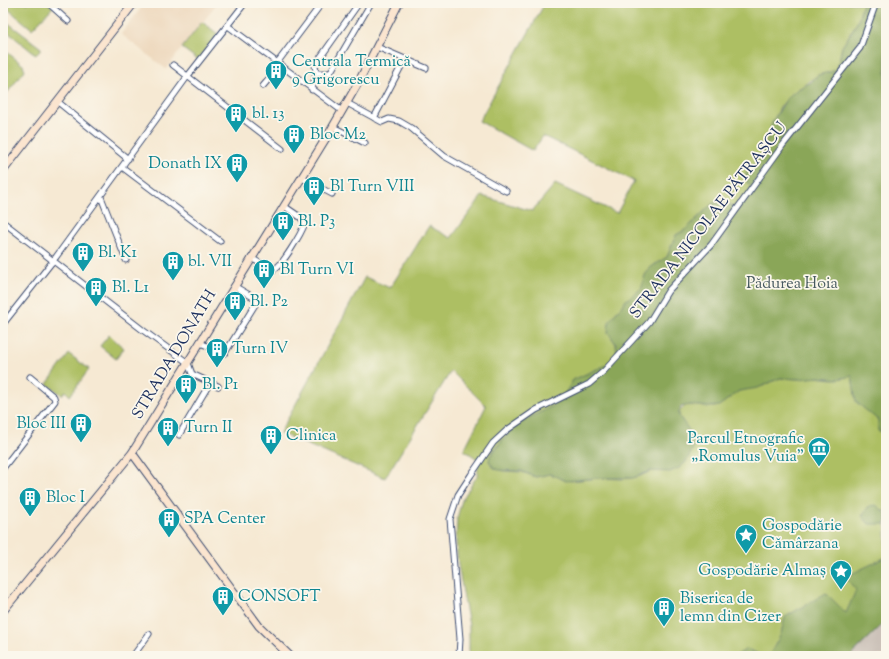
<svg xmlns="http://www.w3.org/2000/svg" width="889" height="659" font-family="'Sorts Mill Goudy',serif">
<rect width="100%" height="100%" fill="#fbf7ec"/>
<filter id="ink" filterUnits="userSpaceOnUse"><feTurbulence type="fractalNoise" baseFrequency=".025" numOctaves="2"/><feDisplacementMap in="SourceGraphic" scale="8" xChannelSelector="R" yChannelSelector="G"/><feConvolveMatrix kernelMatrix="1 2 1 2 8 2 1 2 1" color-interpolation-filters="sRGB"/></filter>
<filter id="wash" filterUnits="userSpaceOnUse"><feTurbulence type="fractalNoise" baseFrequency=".012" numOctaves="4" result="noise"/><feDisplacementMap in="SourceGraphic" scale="16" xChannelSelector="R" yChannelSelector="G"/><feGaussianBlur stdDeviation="0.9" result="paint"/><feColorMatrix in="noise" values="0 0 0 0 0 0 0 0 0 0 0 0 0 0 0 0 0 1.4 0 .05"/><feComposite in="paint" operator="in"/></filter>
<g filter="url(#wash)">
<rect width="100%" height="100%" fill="#f6e9d3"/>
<path fill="#edd7bb" d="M145,3H217L203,22L218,34L198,60L182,48L166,69L121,34Z"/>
<path fill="#ccc2b9" d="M886,621V656H850L864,643Z"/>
<path fill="#adbf63" stroke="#647760" d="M3,3H48L53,7L32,29L3,5Z
M545,3H863L858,21L842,47L837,70L818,75L790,95L781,106L774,119L767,142L759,159L749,169L751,186L748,198L736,207L727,203H713L685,230L676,235L667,257L655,264L641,289L617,311L608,332L616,344L618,353L608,364L573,380L561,400L553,406L527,419L508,434L492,452L489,461L494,468L503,471L522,472L536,477L550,474L571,481L598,478L623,479L638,477L651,471L679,468L686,462L694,440L679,416V412L686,405L715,407L723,403L739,391L763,386L780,378L799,379L814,377L833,379L843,378L886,358V621L850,656H469V626L458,565L456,541L457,518L462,500L477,476L479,460L464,450L486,406L451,371L385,478L280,433L365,277L390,288L429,226L451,238L482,196L532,211L555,184L617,213L634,181L543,136L533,151L479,121Z
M3,19L41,48V50L36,55L3,28Z
M202,22L218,34L198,60L182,48Z
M3,49L23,65L25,70L7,93L3,90Z
M109,335L124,348L116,359L100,346Z
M69,354L89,369L70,396L65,391L62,395L47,384Z"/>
<path fill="#8aa659" stroke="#526a5c" d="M863,3H886V433L878,431V420L856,402L852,376L838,379L819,377L799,379L780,378L758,388L739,391L719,406L709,407L690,405L681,407L679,412V416L693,436L695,445L686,462L679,468L670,472L651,471L633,478H598L566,481L550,474L536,477L521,471L498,470L494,468L489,461L490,456L511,430L527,419L553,406L561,400L573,380L608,364L617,353L616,344L608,332L609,322L626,300L641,289L645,275L651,267L667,257L676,235L685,230L713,203L722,202L736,207L748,198L751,186L747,183L746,173L759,159L767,142L772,123L787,98L798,89L811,82L818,75L837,70L842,47L858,21Z
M876,505L886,513V524H869L862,516L869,506Z
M886,557V621L850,656H769L781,634L785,617L826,593L846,613L856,590L845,577Z
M747,649L757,653L758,656H735Z"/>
</g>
<g filter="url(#ink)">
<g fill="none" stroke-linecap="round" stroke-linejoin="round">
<g stroke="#3c4b70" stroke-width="7">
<path id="minor" d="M48,3L68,21
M228,26L342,111
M377,47L426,68
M277,63L322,3
M173,65L282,149
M316,73H330L371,3
M263,86L280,66
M312,90L316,73L315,65L359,3
M58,102L128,159
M347,103L382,122L389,119L399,121L411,128L444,156L506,191
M374,118L405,59
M333,127L365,143
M122,167L220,241
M302,178L332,194
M101,197L126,260
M3,222L144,331L184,360L188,363L192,374L218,386
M251,258L272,270C281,269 302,232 305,223L300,217L284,206
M3,324L56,257L187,77L245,3
M200,343L225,353L258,300L234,286
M179,435L207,388
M3,468L55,401L54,397L30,377
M133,656L149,634
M459,656L460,639L450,519L458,495L471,475L493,443L507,430L536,410L589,384L604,371L649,322L668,291L711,245L783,145L860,48L876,3"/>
</g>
<g stroke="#3c4b70" stroke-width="9">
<path id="secondary" d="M3,171L134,3
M132,453L259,626L290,656
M3,611L132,453L331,130L357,85L399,3"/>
</g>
<use href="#minor" stroke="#fff" stroke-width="5"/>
<use href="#secondary" stroke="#fbe5cf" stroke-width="7"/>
</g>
</g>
<defs>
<g id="building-pin" transform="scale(1.15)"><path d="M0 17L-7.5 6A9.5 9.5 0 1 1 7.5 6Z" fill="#0f9aa8" stroke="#fbf7ec"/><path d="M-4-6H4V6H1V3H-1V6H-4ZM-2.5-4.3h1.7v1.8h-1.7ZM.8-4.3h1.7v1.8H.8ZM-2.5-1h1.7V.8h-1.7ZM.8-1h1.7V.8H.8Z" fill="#fff"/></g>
<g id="museum-pin" transform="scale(1.15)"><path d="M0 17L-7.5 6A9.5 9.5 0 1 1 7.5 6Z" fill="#0f9aa8" stroke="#fbf7ec"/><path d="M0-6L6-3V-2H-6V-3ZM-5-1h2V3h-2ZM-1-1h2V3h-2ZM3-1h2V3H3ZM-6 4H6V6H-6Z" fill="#fff"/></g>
<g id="sight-pin" transform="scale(1.15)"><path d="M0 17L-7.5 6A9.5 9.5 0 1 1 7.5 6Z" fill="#0f9aa8" stroke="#fbf7ec"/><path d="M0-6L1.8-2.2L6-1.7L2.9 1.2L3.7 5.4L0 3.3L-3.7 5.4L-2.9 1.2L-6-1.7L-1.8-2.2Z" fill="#fff"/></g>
</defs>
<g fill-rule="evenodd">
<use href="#building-pin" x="276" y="71"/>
<use href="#building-pin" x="236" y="114"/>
<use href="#building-pin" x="294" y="135"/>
<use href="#building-pin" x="237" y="164"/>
<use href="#building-pin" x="314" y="187"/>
<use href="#building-pin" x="283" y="222"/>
<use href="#building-pin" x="83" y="253"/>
<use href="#building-pin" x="173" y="262"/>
<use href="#building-pin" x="264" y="270"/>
<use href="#building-pin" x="96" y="288"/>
<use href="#building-pin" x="235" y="302"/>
<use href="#building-pin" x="217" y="349"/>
<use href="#building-pin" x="186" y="385"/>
<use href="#building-pin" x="81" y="424"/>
<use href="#building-pin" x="168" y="428"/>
<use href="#building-pin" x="271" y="436"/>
<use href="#museum-pin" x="819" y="448"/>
<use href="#building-pin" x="30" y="498"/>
<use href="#building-pin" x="169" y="519"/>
<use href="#sight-pin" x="746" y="535"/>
<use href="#sight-pin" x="841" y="571"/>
<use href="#building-pin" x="223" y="597"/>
<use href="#building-pin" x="664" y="608"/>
</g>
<g text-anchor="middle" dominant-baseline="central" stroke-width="3.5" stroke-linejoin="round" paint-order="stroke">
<g font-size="16" fill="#0d838f" stroke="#fbf7ec" text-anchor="start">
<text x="292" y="62">Centrala Termică<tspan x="292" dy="18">9 Grigorescu</tspan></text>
<text x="252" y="114">bl. 13</text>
<text x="310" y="135">Bloc M2</text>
<text x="222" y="164" text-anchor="end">Donath IX</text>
<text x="330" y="187">Bl Turn VIII</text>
<text x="298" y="222">Bl. P3</text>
<text x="98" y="253">Bl. K1</text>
<text x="188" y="262">bl. VII</text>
<text x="280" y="270">Bl Turn VI</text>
<text x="112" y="288">Bl. L1</text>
<text x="250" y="302">Bl. P2</text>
<text x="232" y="349">Turn IV</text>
<text x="202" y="385">Bl. P1</text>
<text x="66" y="424" text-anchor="end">Bloc III</text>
<text x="184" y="428">Turn II</text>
<text x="286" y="436">Clinica</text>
<text x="804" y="439" text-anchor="end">Parcul Etnografic<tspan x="804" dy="18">„Romulus Vuia”</tspan></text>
<text x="46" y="498">Bloc I</text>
<text x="184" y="519">SPA Center</text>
<text x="762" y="526">Gospodărie<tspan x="762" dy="18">Cămârzana</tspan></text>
<text x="826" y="571" text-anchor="end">Gospodărie Almaș</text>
<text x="238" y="597">CONSOFT</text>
<text x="680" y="599">Biserica de<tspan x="680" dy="18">lemn din Cizer</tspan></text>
</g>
<g font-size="16" fill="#1b2f5e" stroke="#fbf7ec">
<text transform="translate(709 221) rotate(-52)">STRADA NICOLAE PĂTRAȘCU</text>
<text transform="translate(175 355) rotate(-59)">STRADA DONATH</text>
</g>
<g font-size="16" fill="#475a60" stroke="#fbf7ec">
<text x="792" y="284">Pădurea Hoia</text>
</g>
</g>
<rect width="889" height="659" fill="none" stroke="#fbf7ec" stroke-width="16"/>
</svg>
